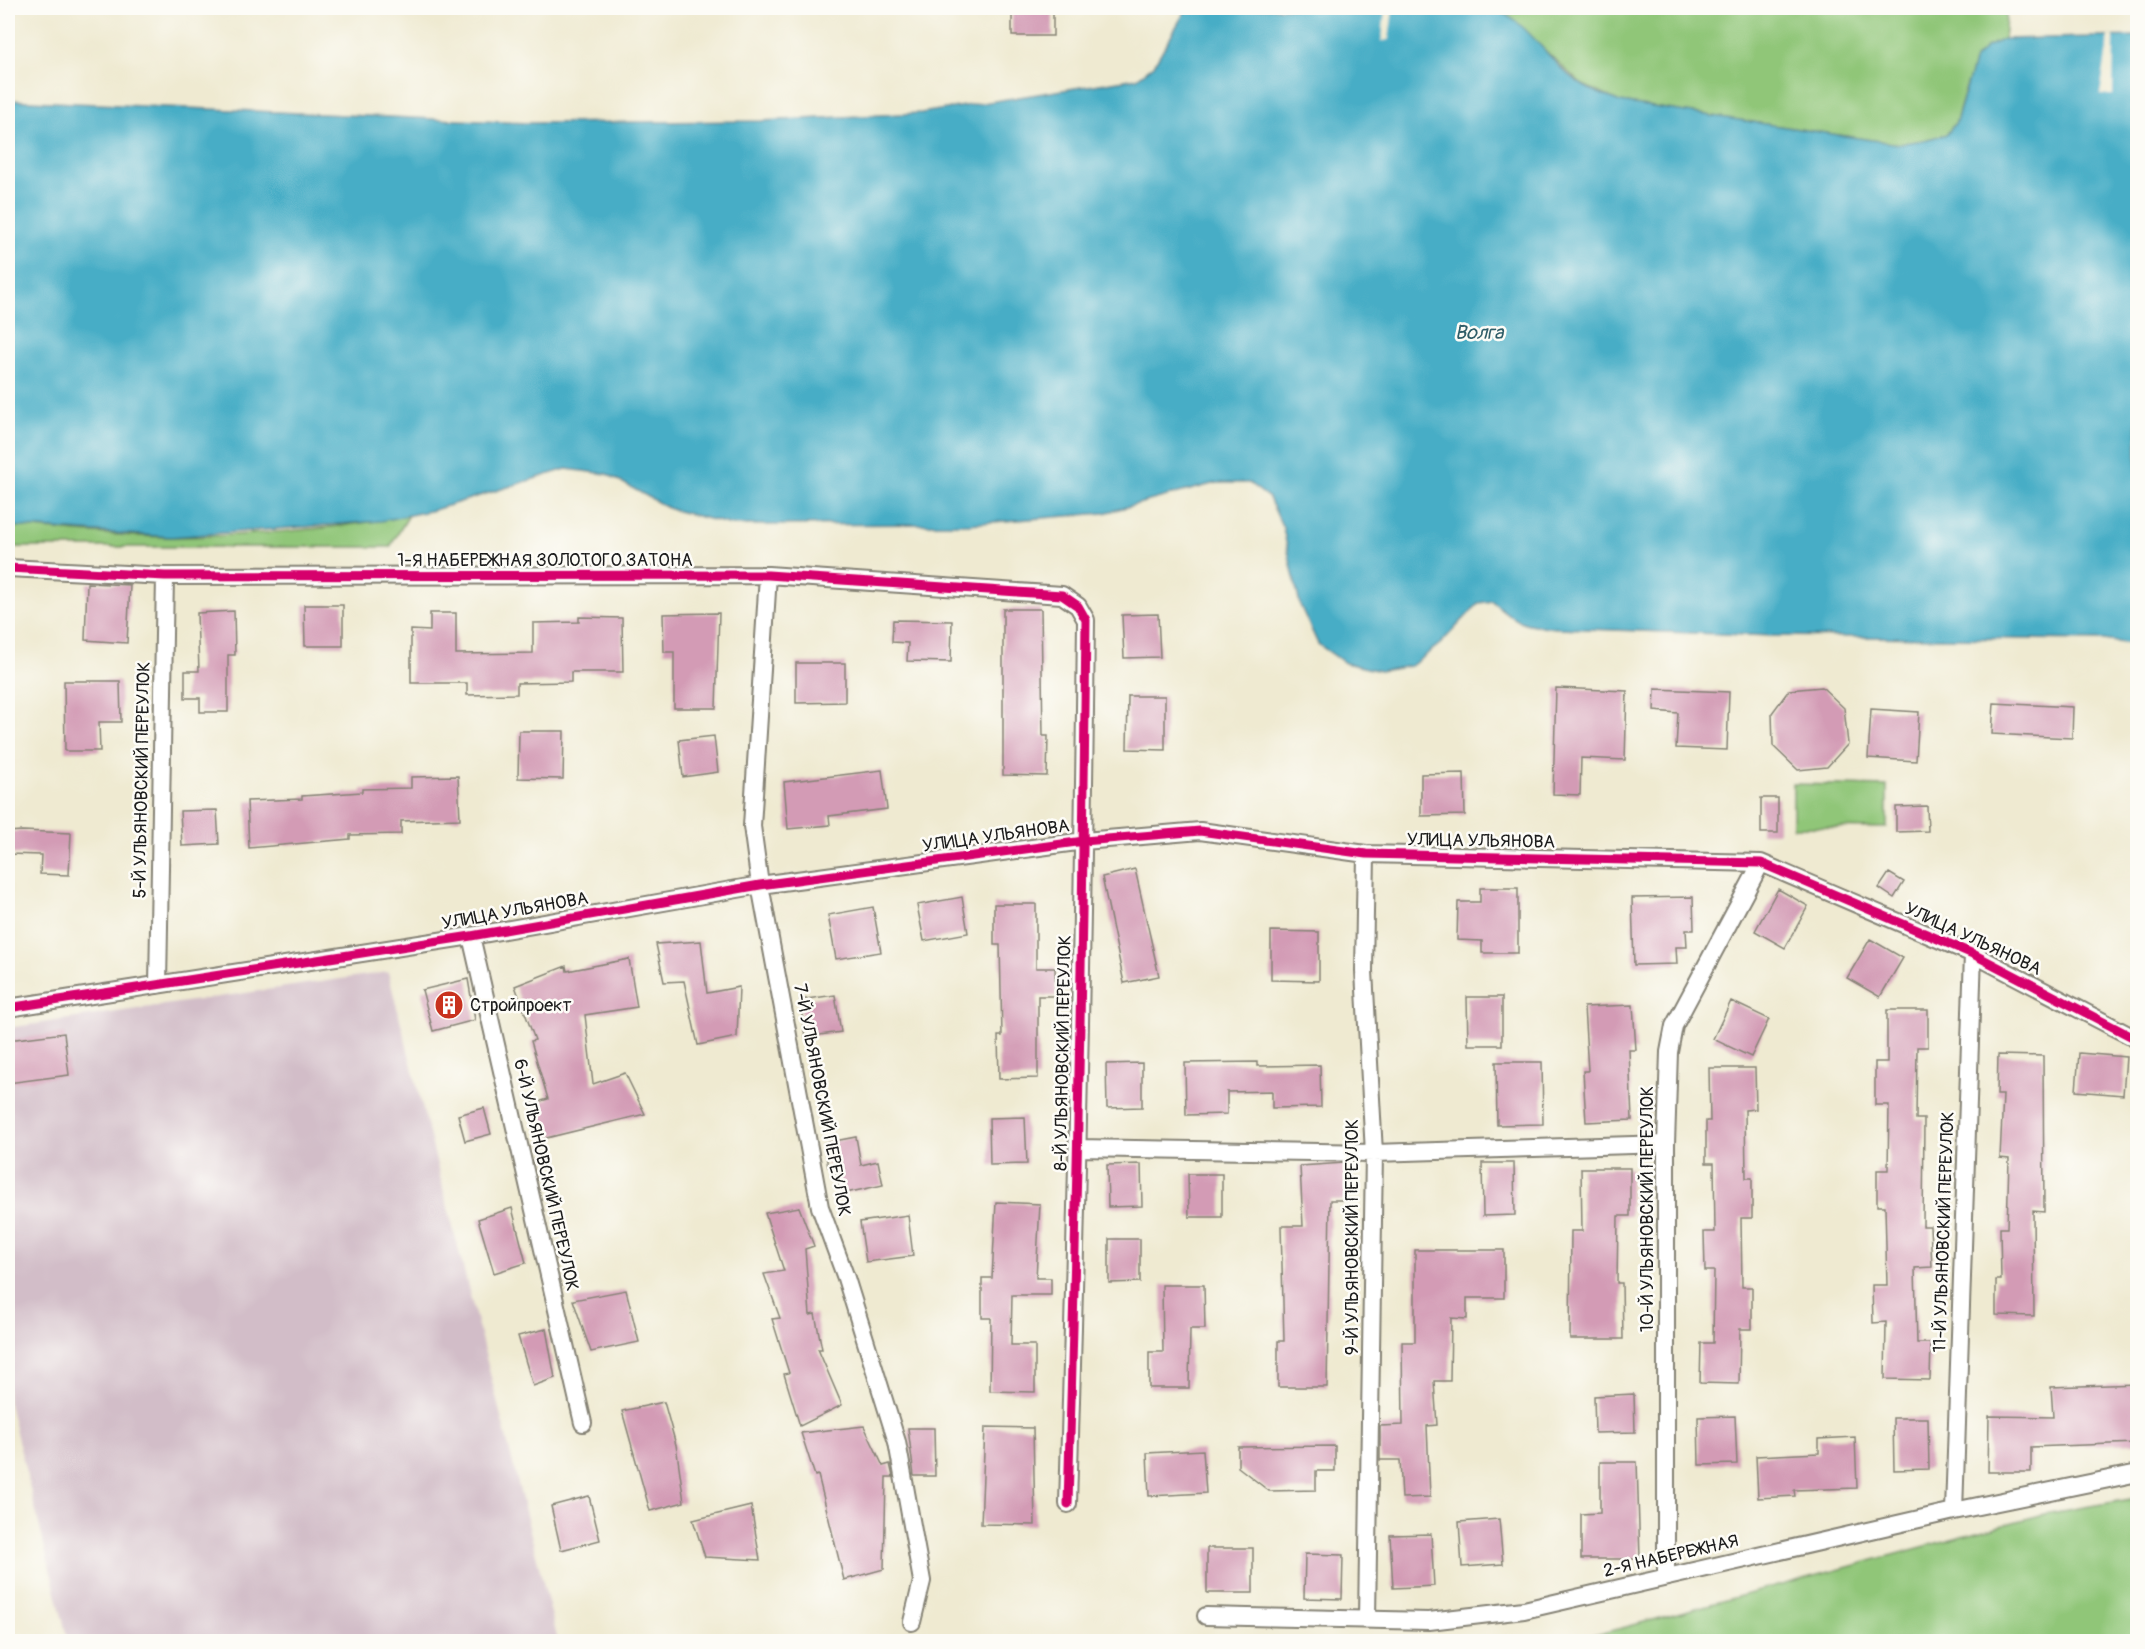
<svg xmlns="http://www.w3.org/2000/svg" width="2145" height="1649" font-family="Pangolin,sans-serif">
<rect width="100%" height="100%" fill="#fdfcf7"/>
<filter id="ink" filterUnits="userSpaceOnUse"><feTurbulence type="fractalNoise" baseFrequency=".0167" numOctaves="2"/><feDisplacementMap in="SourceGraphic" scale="12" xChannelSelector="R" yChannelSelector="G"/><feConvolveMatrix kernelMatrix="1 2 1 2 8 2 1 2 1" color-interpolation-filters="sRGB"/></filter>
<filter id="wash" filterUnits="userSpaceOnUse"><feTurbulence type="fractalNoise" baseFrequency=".008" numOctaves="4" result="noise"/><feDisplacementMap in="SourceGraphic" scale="24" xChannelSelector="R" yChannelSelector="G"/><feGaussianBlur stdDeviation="1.35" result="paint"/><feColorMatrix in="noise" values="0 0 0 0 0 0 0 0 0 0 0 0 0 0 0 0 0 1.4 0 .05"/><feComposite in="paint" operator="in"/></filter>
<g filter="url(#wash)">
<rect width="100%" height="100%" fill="#efead1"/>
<path fill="#d2bdc8" d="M388,972L558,1641H68L8,1400V1028Z"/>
<path fill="#90c678" stroke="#56714a" stroke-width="1.5" d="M1491,8H2007L2004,39L1986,47L1967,84L1956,122L1947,134L1924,140L1898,144L1620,102L1581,84L1503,11Z
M409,515L390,547H8V526C62,530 118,537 172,537C245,536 338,529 409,515Z
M1793,784L1887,786V828L1793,827Z
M2137,1498V1641H1574L2044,1514Z"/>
<path fill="#47adc6" stroke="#326471" stroke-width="1.5" d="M1187,8H1491C1531,21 1547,63 1582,85C1593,92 1607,96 1620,102L1898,144L1924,140L1947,134L1956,122L1975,59L1986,47L2004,39L2137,36V645L2103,640L1774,636L1558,628C1525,625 1517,624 1492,601L1479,603L1440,644L1411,666L1380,671L1345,663L1318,644L1300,605L1283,528L1269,498L1249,483H1216L1104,513L968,524L732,525L670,509L607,474L566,469L434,510L381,521L171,537L8,526V100L528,123L761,121L921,113L1137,78L1154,65Z"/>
<path fill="#efead1" d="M1385,8H1393L1389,40L1382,41Z
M2109,36H2114L2113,95H2100Z"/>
<g id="blocks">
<path fill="#d39bb5" d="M1012,8H1053V36H1012Z
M87,583L130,585L127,643L85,640Z
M304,605H343V646H305Z
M1003,609H1041L1043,736H1048L1047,776L1003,775Z
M234,611L235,655H228V712H200V698H185V671H199L197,613Z
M430,613H456V654L533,653V623L579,622V617L622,618L623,672H571V682L517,683V694L467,695V683H411V630L430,631Z
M719,613L716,708H674V652H664L663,614Z
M1158,614L1160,657L1124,658L1122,615Z
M893,620L952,621L951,662L907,661L908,643L892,642Z
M796,663H845V702L796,703Z
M64,681H120L121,722H99L100,751H65Z
M1822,687L1844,708L1848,744L1827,767L1798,770L1773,746L1772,713L1789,690Z
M1556,688L1627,691L1625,760L1581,758L1580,795L1553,794Z
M1655,689L1729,692L1727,750L1676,748L1678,713L1654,711Z
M1128,696H1165V750L1127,749Z
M1994,703L2073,707L2072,738L1992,734Z
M1871,709L1919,712L1916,761L1868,758Z
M519,731H564L563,779L518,778Z
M714,736L718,772L683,777L679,740Z
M882,770L887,809L829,816L830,825L788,829L784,782Z
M1464,773L1465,815L1421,816V774Z
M458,776L460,819L401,821V834L350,835V839L249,848L247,801L302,799V796L362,792V789L411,788V777Z
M1761,798H1778V833H1761Z
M1927,806L1928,831L1896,832V807Z
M217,810L219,844L182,846L180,811Z
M22,831L71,833L69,875L40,874L41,855L8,854V832Z
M1135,869L1159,976L1124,983L1102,877Z
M1889,873L1904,882L1894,898L1879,888Z
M1480,888H1518V953H1482V941L1457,940L1458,902H1480Z
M1778,889L1808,906L1785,948L1755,931Z
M962,897L968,933L924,941L917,905Z
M1693,897L1694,930H1686L1687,947H1676L1677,964L1634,965L1632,898Z
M994,904H1036V968H1055L1056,996H1038V1078L999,1079L998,1036H1002L1000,945H994Z
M873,907L881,952L836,959L828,915Z
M1271,931L1319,932V981L1271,980Z
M1870,939L1903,958L1880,997L1847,978Z
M701,941L707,993L739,987L737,1037L698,1045L684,981L664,982L656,944Z
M629,959L637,1007L585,1015L593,1084L625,1073L645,1114L542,1139L531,1104L548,1099L531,1041L535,1040L515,986L566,966L567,971Z
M468,979L475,1020L433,1031L422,990Z
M835,995L841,1032L805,1037L800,1000Z
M1467,997H1502V1045H1468Z
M1731,1001L1769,1019L1751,1057L1713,1039Z
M1633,1005L1636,1050H1629L1632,1120L1586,1122L1583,1071H1588L1584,1007Z
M1887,1010H1928V1047H1917L1916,1119H1924L1923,1226H1930L1932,1267L1915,1268L1917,1343H1931L1930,1380L1885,1379L1886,1322L1873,1323L1872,1285H1887L1885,1206H1877V1170H1888L1889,1105H1875V1062H1887Z
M64,1033L69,1075L8,1083V1040Z
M2079,1053L2126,1057L2123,1095L2076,1091Z
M1998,1055L2043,1056L2044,1212L2033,1211L2034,1316L1996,1315V1280H2001L2000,1228H2007L2009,1159L2000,1158L2003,1095H1997Z
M1257,1062V1066L1320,1065L1321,1107L1272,1108V1091L1227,1092V1114L1186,1115L1185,1063Z
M1496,1062H1542L1543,1124L1497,1125Z
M1142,1063V1107L1107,1108L1106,1064Z
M1709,1068H1755L1756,1109L1745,1110L1746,1178H1752V1218H1741L1742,1287H1752V1329H1740L1739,1384L1700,1383L1701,1343H1713L1714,1271H1705L1704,1232H1715L1714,1163H1706V1121H1710Z
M484,1108L491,1134L465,1141L458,1115Z
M1025,1117L1027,1164L990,1165L989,1118Z
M856,1137L861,1165L878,1161L883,1185L841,1194L835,1166L828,1167L824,1143Z
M1345,1163L1346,1200H1330L1327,1387H1278V1341H1284L1281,1226H1303L1300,1166Z
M1482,1163H1514L1515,1215L1483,1216Z
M1141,1164L1142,1206L1108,1207L1107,1165Z
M1581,1168H1630V1216H1618L1617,1283H1622L1623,1339H1570L1571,1231H1582Z
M1188,1174H1222V1217H1189Z
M996,1202L1040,1204L1036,1278H1051V1295H1012L1011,1345H1035V1392L990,1391L991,1318H982V1278H992Z
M799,1207L814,1246L805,1249L810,1315L815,1314L822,1349H818L842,1405L800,1426L784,1374L789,1373L772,1319L780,1318L764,1274L784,1271L765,1213Z
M512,1208L526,1263L494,1273L478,1219Z
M908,1215L913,1256L866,1262L860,1222Z
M1109,1239H1140V1282L1109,1283Z
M1415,1250H1504V1298H1467V1319L1451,1318L1450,1381H1434L1437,1425L1427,1426L1430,1497L1402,1498L1400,1460H1380V1426L1403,1425L1402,1342H1415Z
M1162,1285H1204L1205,1329H1190L1189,1388H1149V1352H1163Z
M626,1290L639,1342L591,1352L573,1300Z
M546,1329L555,1378L533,1386L518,1336Z
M2138,1384V1443L2031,1447V1472H1988L1989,1416L2053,1417L2051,1387Z
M1634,1394L1635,1432L1595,1433L1594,1396Z
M664,1402L676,1445L684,1502L650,1511L622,1411Z
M1735,1416L1737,1464L1699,1465L1698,1417Z
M1893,1418H1928L1929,1469L1894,1470Z
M864,1426L883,1466L890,1464L893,1477H886L884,1569L844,1580L818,1475L815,1476L801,1433Z
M985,1427L1033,1428L1035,1525L981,1524Z
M908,1428H934L935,1476H914Z
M1855,1437L1857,1488L1794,1490L1795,1496L1758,1498L1756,1456L1819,1453V1439Z
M1335,1446V1471H1316V1490L1269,1491L1238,1467V1447Z
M1203,1450L1206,1493L1149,1496L1147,1453Z
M1600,1462H1637L1640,1559H1581V1514L1600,1513Z
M589,1496L600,1540L561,1550L551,1506Z
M751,1506L760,1560L705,1557L693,1520Z
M1499,1519L1503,1564L1462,1567L1459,1522Z
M1431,1534L1434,1586L1393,1588L1390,1535Z
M1207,1548H1253V1593H1207Z
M1305,1554L1343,1555L1342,1599L1304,1598Z"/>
</g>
</g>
<g filter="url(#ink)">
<use href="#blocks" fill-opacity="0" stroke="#868376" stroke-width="1.5"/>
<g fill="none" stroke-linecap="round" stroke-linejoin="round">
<g stroke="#868376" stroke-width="20">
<path id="minor" d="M8,568L165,576L768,575L1062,595L1078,606L1086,620C1083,915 1077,1209 1068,1504
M768,575L752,826L760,885L820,1207L846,1278L897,1442L922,1581L912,1622
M1366,854L1364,971L1374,1153L1367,1619
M471,936L583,1423
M158,985L165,576
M8,1008L471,936L760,885L1084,841L1200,831L1366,854L1761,863L1973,954L2138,1040
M1078,1148L1374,1153L1666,1144
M1954,1511L1973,954
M1666,1577V1144L1669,1052L1674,1026L1761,863
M1206,1616L1429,1621L1524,1610L1954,1511L2138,1473"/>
</g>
<use href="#minor" stroke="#fff" stroke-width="16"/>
<g stroke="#fdfcf7" stroke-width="13">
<path id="cycleway" d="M8,568L165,576L768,575L1062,595L1078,606L1086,620C1083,915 1077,1209 1068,1504
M8,1008L471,936L760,885L1084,841L1200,831L1366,854L1761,863L1973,954L2138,1040"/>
</g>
<use href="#cycleway" stroke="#d6006c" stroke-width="9"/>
</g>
</g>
<defs>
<g id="building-disc" transform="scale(1.5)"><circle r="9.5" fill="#c8321e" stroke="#fdfcf7"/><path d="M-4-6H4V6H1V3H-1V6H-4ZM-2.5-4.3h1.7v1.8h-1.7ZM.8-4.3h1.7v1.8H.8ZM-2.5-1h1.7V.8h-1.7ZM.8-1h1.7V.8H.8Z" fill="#fff"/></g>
</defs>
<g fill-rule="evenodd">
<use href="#building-disc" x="449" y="1005"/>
</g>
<g text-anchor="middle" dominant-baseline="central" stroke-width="5" stroke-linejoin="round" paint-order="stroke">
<g font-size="18" fill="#1c1c1c" stroke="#fdfcf7">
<text x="545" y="560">1-Я НАБЕРЕЖНАЯ ЗОЛОТОГО ЗАТОНА</text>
<text transform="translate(142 780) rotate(-89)">5-Й УЛЬЯНОВСКИЙ ПЕРЕУЛОК</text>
<text transform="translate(996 836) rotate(-8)">УЛИЦА УЛЬЯНОВА</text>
<text transform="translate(1481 841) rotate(1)">УЛИЦА УЛЬЯНОВА</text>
<text transform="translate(515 911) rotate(-10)">УЛИЦА УЛЬЯНОВА</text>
<text transform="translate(1973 939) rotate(25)">УЛИЦА УЛЬЯНОВА</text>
<text transform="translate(1063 1053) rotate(-89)">8-Й УЛЬЯНОВСКИЙ ПЕРЕУЛОК</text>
<text transform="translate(822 1100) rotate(79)">7-Й УЛЬЯНОВСКИЙ ПЕРЕУЛОК</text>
<text transform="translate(546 1175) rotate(77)">6-Й УЛЬЯНОВСКИЙ ПЕРЕУЛОК</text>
<text transform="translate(1647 1209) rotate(-90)">10-Й УЛЬЯНОВСКИЙ ПЕРЕУЛОК</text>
<text transform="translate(1944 1232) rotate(-88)">11-Й УЛЬЯНОВСКИЙ ПЕРЕУЛОК</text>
<text transform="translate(1352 1237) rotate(-90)">9-Й УЛЬЯНОВСКИЙ ПЕРЕУЛОК</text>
<text transform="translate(1671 1556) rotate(-13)">2-Я НАБЕРЕЖНАЯ</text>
</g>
<g font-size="18" fill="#1c1c1c" stroke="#fdfcf7" text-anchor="start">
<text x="470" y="1005">Стройпроект</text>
</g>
<g font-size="20" font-style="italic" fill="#2f5d68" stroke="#fdfcf7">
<text x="1479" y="332">Волга</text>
</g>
</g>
<rect width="2145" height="1649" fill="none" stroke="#fdfcf7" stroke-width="30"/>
</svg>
